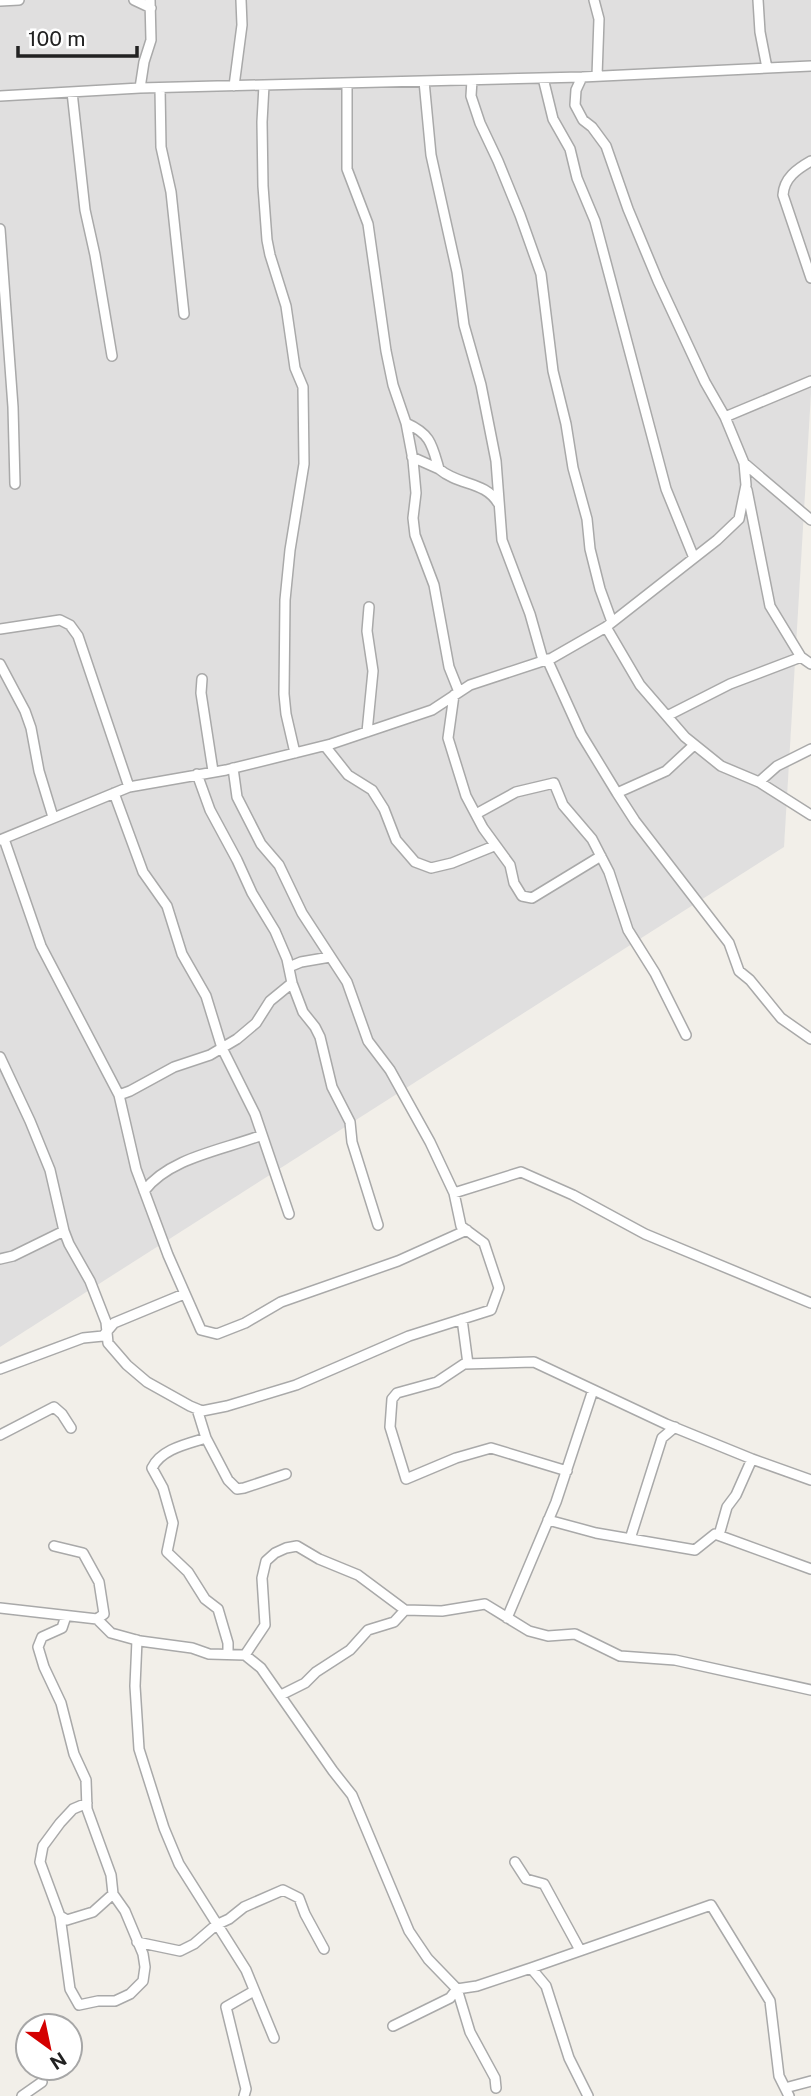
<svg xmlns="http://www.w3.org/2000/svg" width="811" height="2096" font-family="'Public Sans',sans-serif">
<rect width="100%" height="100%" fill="#f2efe9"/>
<path fill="#e0dfdf" d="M0,0H811V393L784,847L0,1347Z"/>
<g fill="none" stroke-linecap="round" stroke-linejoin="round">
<g stroke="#a9a9a9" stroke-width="12">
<path id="minor" d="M134,0L151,8
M594,0L599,19L597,76
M758,0L760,32L767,68
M0,1L19,0
M543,78L553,119L570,149L577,178L595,221L666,489L694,558
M472,80L471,96L480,123L498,161L520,215L541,274L553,371L566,424L573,468L587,519L590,549L600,589L612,622
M424,81L431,155L457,272L464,325L481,385L496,461L502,540L530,614L543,660
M347,83V169L368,224L386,351L393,385L406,423L413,460L416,493L413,518L415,535L434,585L449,667L459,692
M264,85L262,122L263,186L267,240L270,255L286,306L295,368L303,387L304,464L290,550L285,600L284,694L286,714L295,753
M234,86L242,25L241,0
M140,88L144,62L151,40L150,0
M160,88L161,147L171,192L184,314
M72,92L85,210L95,255L112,356
M0,96L140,88L582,77L811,66
M811,161C797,169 784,178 783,195L811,278
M0,229L13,407L15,484
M725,417L811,381
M406,423C431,434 432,445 439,469C459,486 485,481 498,503
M412,457L439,469
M744,463L811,520
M747,490L770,606L801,657L811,664
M606,627L640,685L685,737L721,766L759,782L811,815
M0,629L60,620L70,625L78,636L129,787
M547,659L581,734L617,793L635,821L729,943L739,971L750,980L781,1018L811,1039
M0,664L25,711L31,728L39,771L53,817
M202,679L201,693L213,771
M454,695L448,738L466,796L483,828L510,865L514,883L522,896L532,898L601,856
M667,716L730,684L801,657
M367,732L373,671L367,631L369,607
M325,746L348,775L372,790L384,809L396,840L415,862L431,868L452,863L494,846
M197,774L210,810L237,860L252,893L275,931L287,959L292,983L303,1012L315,1027L320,1037L332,1087L350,1122L352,1142L378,1225
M759,782L777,766L811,749
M114,793L143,872L167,906L182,954L206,996L222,1048L255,1114L289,1214
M617,793L666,771L694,745
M476,814L516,792L554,783L563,805L592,839L609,872L628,930L655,973L686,1035
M4,839L41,946L119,1095L136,1169L168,1255L201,1330L217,1334L245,1323L281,1302L398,1261L467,1230
M0,840L129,787L226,770L331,744L432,710L470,685L552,658L606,627L717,540L739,519L746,485L744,463L725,417L705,382L658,281L628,209L606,146L592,127L583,120L575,105L576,90L582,77
M289,967L301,962L330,957
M0,1057L30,1121L50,1170L64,1231L69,1244L90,1281L106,1322L108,1343L127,1365L147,1382L190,1406L202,1411L227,1406L296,1385L409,1336L491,1310L499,1288L484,1243L461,1226L454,1193L430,1142L390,1070L368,1041L347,982L302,913L279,865L261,844L237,797L233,768
M119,1095L130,1091L174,1067L210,1055L237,1039L256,1023L270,1001L292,983
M144,1191C170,1157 224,1150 262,1135
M454,1193L521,1172L573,1195L645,1234L811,1303
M0,1259L13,1256L64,1231
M462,1319L468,1364
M0,1369L83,1338L103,1336L114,1323L184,1294
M197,1409L206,1438C187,1444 161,1449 152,1468L163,1488L173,1523L167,1552L188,1572L205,1599L218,1609L228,1643V1654
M0,1435L54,1407L62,1414L71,1428
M206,1438L228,1480L237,1489L244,1488L286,1474
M567,1471L491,1448L456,1458L406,1479L390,1427L392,1399L397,1393L437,1382L464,1364L534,1362L666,1424L752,1459L811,1480
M548,1520L596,1533L695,1550L715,1534L811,1569
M719,1535L727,1507L736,1495L752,1459
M630,1539L662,1438L675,1427
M54,1546L83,1553L99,1582L104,1614L97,1619
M0,1608L97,1619L111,1633L140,1641L192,1648L209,1654L245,1655L261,1668L333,1771L352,1795L409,1931L428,1959L457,1989L470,2032L495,2078L496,2088
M66,1616L62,1628L42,1637L38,1647L44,1667L61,1703L74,1754L86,1780L87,1809L111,1875L113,1894L93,1912L67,1920L60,1916L40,1862L43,1846L60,1823L73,1809L87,1803
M507,1618L556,1502L593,1390
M137,1640L135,1686L139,1749L164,1828L179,1864L246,1970L274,2038
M245,1655L265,1625L262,1578L266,1561L275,1553L286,1548L297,1546L319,1559L358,1575L405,1610
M281,1695L305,1683L316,1672L350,1650L368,1630L394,1622L405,1610L442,1611L485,1604L529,1631L548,1636L575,1634L620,1656L675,1660L811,1690
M515,1862L526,1879L544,1884L580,1950
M60,1916L70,1989L79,2005L98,2001H115L130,1994L143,1981L145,1967L143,1954L125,1911L113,1894
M137,1942L180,1951L194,1944L216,1925L229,1919L244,1907L283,1890L299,1898L305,1914L324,1949
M531,1968L546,1986L569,2058L588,2096
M393,2026L450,1998L457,1989L477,1986L531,1968L711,1905L770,2001L779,2076L789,2096
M785,2088L811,2081
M22,2096L42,2082
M244,2096L246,2089L226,2007L254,1991"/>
</g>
<use href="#minor" stroke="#fff" stroke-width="9"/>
</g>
<g transform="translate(49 2047) rotate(147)"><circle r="33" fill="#ffffff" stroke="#a7a7a7" stroke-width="2"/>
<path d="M0-5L12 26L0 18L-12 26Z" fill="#d40000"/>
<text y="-10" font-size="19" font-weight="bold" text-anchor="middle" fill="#222222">N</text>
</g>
<path d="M18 46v10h119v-10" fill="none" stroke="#222222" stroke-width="3.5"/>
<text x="28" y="46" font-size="21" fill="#222222" stroke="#ffffff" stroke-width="5" paint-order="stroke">100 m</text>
</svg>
